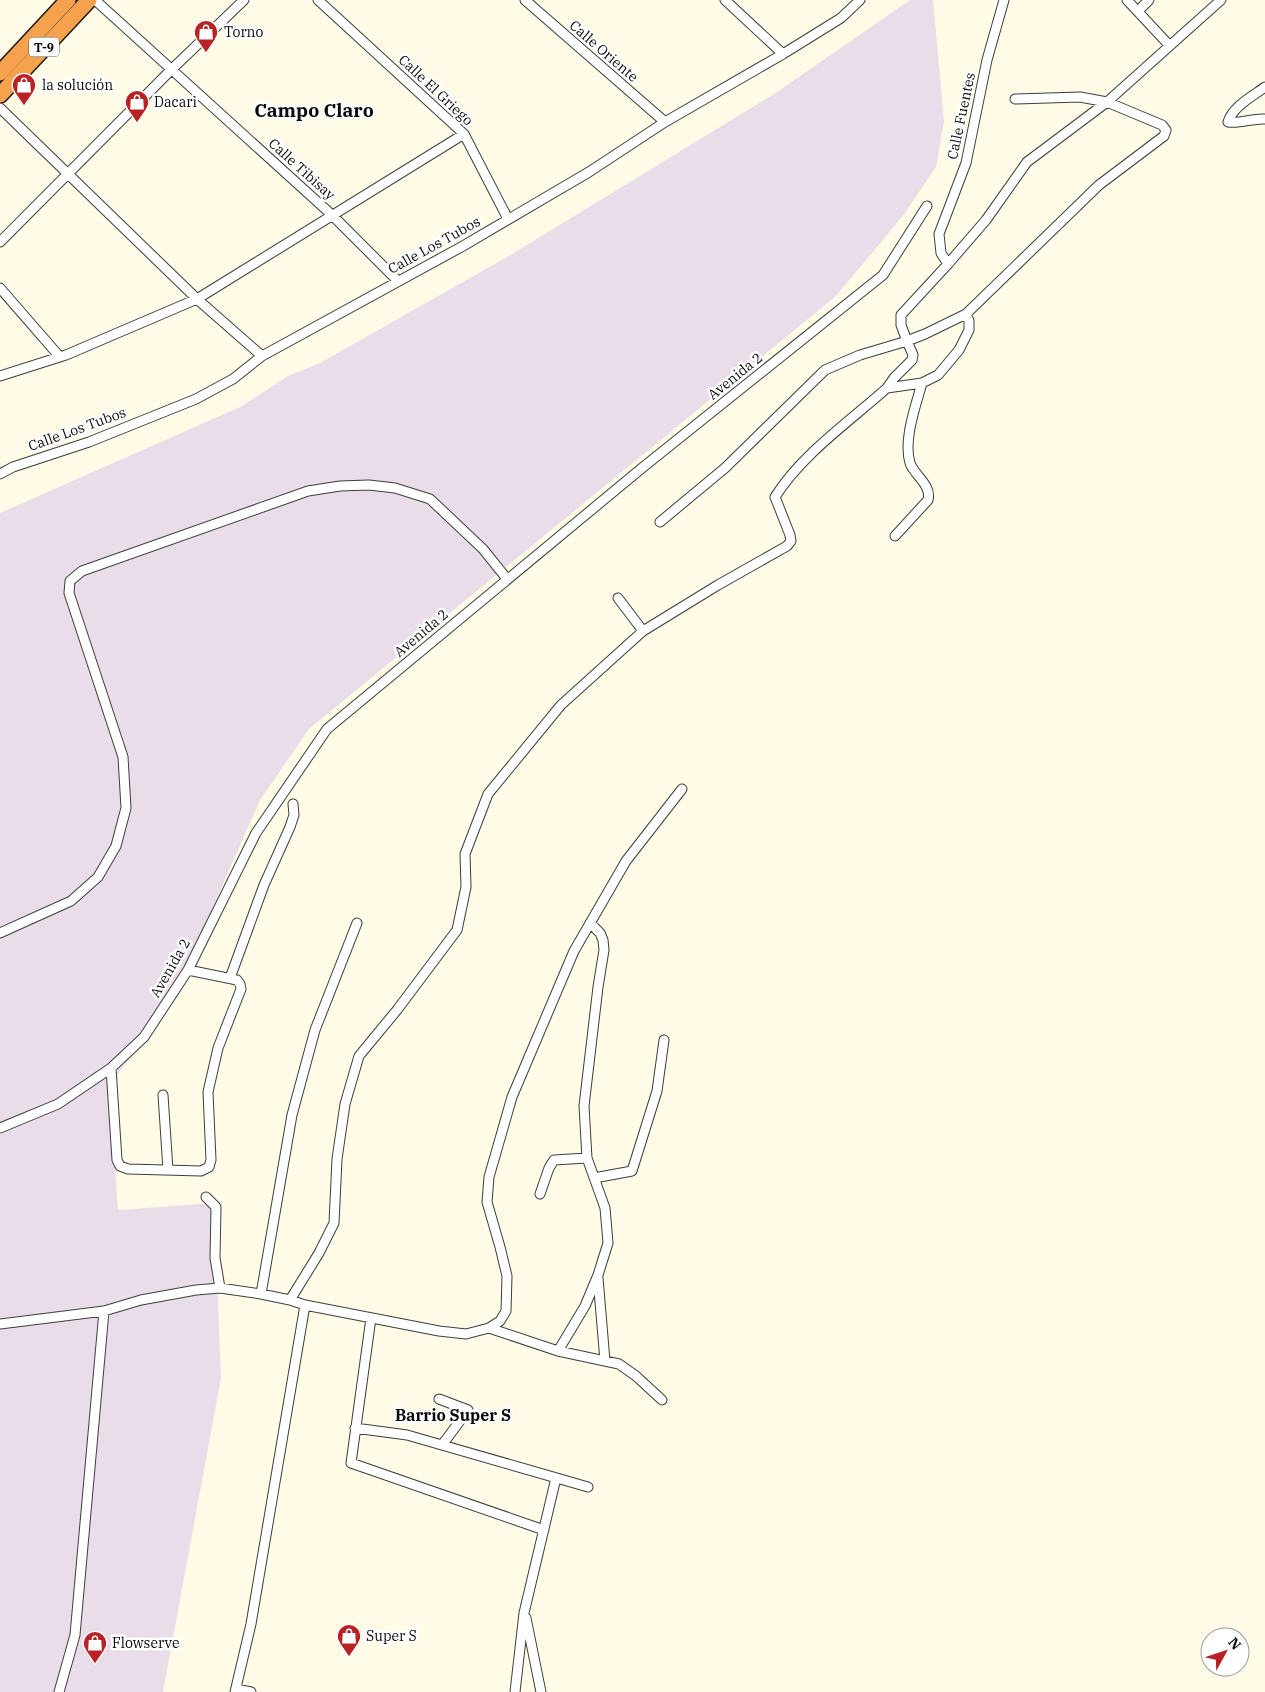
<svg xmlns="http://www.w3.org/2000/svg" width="1265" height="1692" font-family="'IBM Plex Serif',serif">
<rect width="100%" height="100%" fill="#fffbe6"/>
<path fill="#e9dde9" d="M910,0H933L944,122L936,167L902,217L836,296L309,729L260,800L178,986L136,1050L109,1086L118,1210L214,1203L221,1378L163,1692H0V513L240,407L288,376L320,363L512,254L777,92Z"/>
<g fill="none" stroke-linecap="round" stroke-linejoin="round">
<g stroke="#3d3d3d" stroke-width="11">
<path id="street" d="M95,0L332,215L398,281
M318,0L464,134L508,219
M525,0L665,122
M725,0L783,54
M1127,0L1169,45
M1138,11L1149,0
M1265,87C1253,96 1233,106 1228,122C1240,124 1253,118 1265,119
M1015,99L1080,97L1107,102L1162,125L1166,130L1164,136L1099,185L966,314L925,334L907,341L901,325V315L948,264L986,220L1027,162L1107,102L1221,0
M0,108L197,299L262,356
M0,242L172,69L244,0
M948,264L941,253L939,234L966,163L987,60L1004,0
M0,288L60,357
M0,376L66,355L197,299L464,134
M887,388L922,383L938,375L959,350L969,330V321L966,314
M0,474L13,467L89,442L196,399L233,379L262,356L463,246L589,172L665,122L783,54L841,18L860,0
M895,536L928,500C932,485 914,475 910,463C903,440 916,405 922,383
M618,598L643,631
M0,933L71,901L98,877L116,846L126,808L123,757L69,593L70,581L82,571L308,491L340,486L369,485L395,488L430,499L483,549L507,579
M230,978L264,885L290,827L294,815L293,804
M111,1068L117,1160L120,1166L128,1169L201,1171L209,1167L211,1160L208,1092L218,1048L241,989L240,984L237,980L188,970
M163,1095L168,1170
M0,1128L58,1104L111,1068L144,1037L188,970L256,833L327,729L642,468L883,275L927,206
M594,1178L632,1171L657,1091L664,1040
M540,1194L549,1168L554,1160L587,1158
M206,1197L216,1207L215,1258L220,1288
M598,1278L605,1361
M261,1294L292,1115L315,1030L357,923
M290,1300L319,1253L334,1223L337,1159L345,1104L359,1056L397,1010L457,930L466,887L465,854L488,794L561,705L643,631L718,585L787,546L791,541L790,535L775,497C801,455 850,421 887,388L894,378L912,360L913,355L907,341L860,355L825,370L725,468L660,522
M371,1318L351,1463L544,1530
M0,1324L104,1311L141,1300L196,1290L220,1288L261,1294L290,1300L305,1305L439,1331L466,1334L489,1328L500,1321L506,1311L507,1276L500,1247L487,1202L489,1177L512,1097L574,951L626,861L682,789
M489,1328L558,1351L619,1364L636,1376L662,1400
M558,1351L585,1306L598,1275L608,1243L605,1208L587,1158L584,1106L598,987L604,950L603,940L600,933L590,923
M439,1399L468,1410L442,1445
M355,1428L407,1435L588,1487
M526,1618L541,1692
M236,1689L251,1692
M59,1692L75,1635L104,1311
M235,1692L251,1624L305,1305
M515,1692L524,1613L556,1478"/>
</g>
<g stroke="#1b1b1b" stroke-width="18">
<path id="highway" d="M0,73L68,0
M0,95L89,0"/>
</g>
<use href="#street" stroke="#fff" stroke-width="9"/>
<use href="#highway" stroke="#f6a14e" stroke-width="15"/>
</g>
<defs>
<g id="shop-pin" transform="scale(1.25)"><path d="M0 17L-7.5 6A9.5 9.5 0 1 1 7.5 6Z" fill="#b92224" stroke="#fff"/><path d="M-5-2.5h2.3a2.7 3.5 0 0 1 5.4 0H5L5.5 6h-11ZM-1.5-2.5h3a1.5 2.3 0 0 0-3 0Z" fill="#fff"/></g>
</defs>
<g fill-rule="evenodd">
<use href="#shop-pin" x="206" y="32"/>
<use href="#shop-pin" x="24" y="85"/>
<use href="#shop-pin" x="137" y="102"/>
<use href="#shop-pin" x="349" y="1636"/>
<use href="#shop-pin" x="95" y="1643"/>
</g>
<g text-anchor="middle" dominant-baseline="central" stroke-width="5" stroke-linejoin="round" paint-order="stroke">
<rect fill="#fff" stroke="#545454" stroke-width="1" x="29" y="37.5" width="30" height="19" rx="4"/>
<g font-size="12" font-weight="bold" fill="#0a0a0a">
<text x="44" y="47">T-9</text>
</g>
<g font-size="14" fill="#0a0a0a" stroke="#fff" text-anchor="start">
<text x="224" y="32">Torno</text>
<text x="42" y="85">la solución</text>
<text x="154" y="102">Dacari</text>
<text x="366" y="1636">Super S</text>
<text x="112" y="1643">Flowserve</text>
</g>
<g font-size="14" fill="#0a0a0a" stroke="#fff">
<text transform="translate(604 51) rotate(41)">Calle Oriente</text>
<text transform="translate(436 90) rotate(43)">Calle El Griego</text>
<text transform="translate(961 116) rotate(-78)">Calle Fuentes</text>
<text transform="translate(302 169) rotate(42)">Calle Tibisay</text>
<text transform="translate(434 245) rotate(-29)">Calle Los Tubos</text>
<text transform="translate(735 376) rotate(-39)">Avenida 2</text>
<text transform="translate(77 429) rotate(-20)">Calle Los Tubos</text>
<text transform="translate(421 633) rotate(-40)">Avenida 2</text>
<text transform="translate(170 968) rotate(-60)">Avenida 2</text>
</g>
<g font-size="16" font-weight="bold" fill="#0a0a0a" stroke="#fff">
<text x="453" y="1415">Barrio Super S</text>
</g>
<g font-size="19" font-weight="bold" fill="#0a0a0a" stroke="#fff">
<text x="314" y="110">Campo Claro</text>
</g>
</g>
<g transform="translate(1225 1652) rotate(50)"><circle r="24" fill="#ffffff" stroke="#9d9d9d"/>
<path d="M0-4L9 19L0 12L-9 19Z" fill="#b92224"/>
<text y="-8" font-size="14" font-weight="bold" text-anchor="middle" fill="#0a0a0a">N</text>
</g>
</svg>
